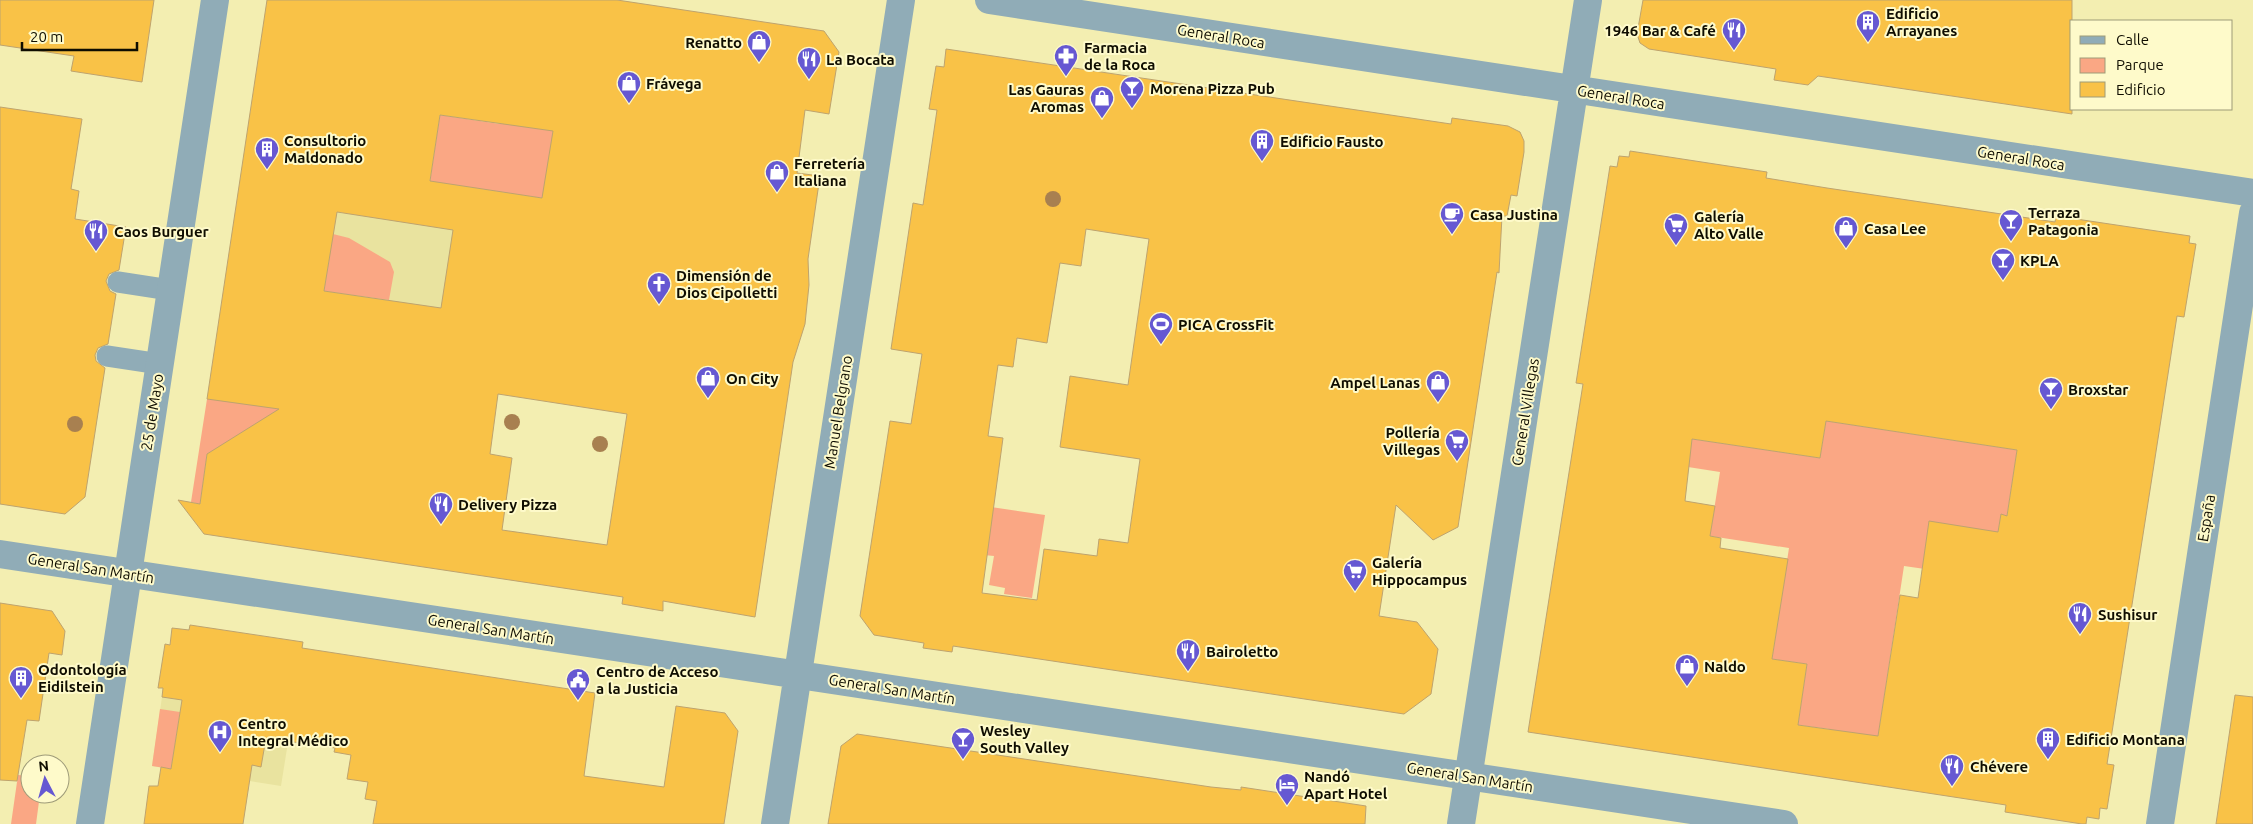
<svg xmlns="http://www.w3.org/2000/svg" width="2253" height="824" font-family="Ubuntu,sans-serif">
<rect width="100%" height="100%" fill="#f3eeb1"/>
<path fill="#e9e39f" d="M354,171L430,182L506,340L321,313L329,260L237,197L347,214Z
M162,697L292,717L281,786L152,766Z"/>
<path fill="#faa784" d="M507,67L567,115L542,198L430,182L440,115L500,124Z
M317,230L349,238L390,262L394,272L389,300L324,291L329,260L312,257Z
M307,310L284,461L207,454L200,504L191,502L207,399Z
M1826,421L2017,450L2007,516L2001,515L1998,532L1932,570L1904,566L1876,750L1827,742L1829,729L1798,725L1807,664L1772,659L1789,548L1710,536L1720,472L1688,467L1692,439L1820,458Z
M991,507L1045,515L1032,598L1004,594L1005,588L989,585L994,556L984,555Z
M160,709L180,712L171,769L152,766Z
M18,775L30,776V794H40L36,824H11Z"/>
<path fill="#f9c247" stroke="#bea36e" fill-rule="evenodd" d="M0,0H154L142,82L71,71L74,56L0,45Z
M267,0H617L824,31L839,52L829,114L805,110L797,173L820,176L808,259L809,285L805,324L793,362L755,617L663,601V611L622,604L623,597L204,534L178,500L200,504L207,454L279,409L207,399ZM440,115L553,131L542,198L430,181ZM337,212L453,230L441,308L324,291ZM498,394L627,414L607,545L502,530L512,458L490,454Z
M1643,0H2072V114L1818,76L1808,85L1774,80L1776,69L1649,49L1640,43L1637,34Z
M946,49L1451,124L1452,118L1508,126L1520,132L1524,141V152L1517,196L1511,195L1507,216H1502L1499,273L1497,272L1458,527L1433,540L1396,505L1379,616L1417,622L1438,649L1431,694L1404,714L953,646L952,652L923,648L924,643L874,635L860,616L890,421L911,424L922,354L891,349L913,203L923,205L937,110L929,109L936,66L944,67ZM1086,229L1149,239L1128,385L1070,376L1060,447L1140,459L1128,543L1099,539L1097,556L1044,549L1037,600L982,593L1003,438L988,436L998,365L1013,367L1017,338L1047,343L1060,263L1081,266Z
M0,107L82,119L71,189L79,191L75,219L126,227L119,270L109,274L106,281L110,291L116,294L108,344L98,348L95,355L96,361L105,368L85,497L65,514L0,504Z
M1630,151L1767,172L1766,178L1827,188L2055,222L2056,216L2190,236L2189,243L2196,244L2184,317L2177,316L2153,471L2107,764L2114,765L2107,809L2100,808L2099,819L2087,817L2086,824H2082L2005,812L2006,805L1528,732L1583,384L1576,383L1610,166L1617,167L1619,156L1629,157ZM1826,421L2017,450L2007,516L2001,514L1998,532L1929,521L1918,598L1900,595L1878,736L1798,725L1807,664L1772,659L1788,559L1720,548L1721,538L1710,536L1715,506L1685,501L1692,439L1820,458Z
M0,603L52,611L65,631L62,655L49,653L39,721L27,720L17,781L0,780Z
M190,625L303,642L302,648L595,693L584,776L664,787L676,706L725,713L738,731L724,824H373L377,801L365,799L368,782L347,779L351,755L334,752L335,748L266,738L261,767L252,765L243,824H144L149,786H158L161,767L171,769L182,700L162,697L163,688H158L165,644L170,645L172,628L189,630Z
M2235,695L2253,697V824H2216Z
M857,734L1211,787L1241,790V787L1366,806L1365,824H828L841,746Z"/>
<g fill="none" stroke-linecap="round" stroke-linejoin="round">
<path stroke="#90acb7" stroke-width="21" d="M118,282L170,290
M107,356L160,364"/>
<path stroke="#90acb7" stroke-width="28" d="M0,554L1784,824
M90,824L215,0
M775,824L901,0
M2160,824L2253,213"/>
<path stroke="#90acb7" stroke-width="28" d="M989,0L2253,193
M1461,824L1588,0"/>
</g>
<g fill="#a88050">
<circle cx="1053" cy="199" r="8"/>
<circle cx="512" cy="422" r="8"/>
<circle cx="75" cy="424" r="8"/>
<circle cx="600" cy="444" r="8"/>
</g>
<defs>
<g id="building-pin" transform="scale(1.25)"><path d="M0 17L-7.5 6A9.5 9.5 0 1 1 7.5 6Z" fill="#6658d2" stroke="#fefaca"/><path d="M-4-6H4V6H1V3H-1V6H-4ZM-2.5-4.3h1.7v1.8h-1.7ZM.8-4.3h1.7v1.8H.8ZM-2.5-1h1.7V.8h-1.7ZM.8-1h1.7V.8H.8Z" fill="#fff"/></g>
<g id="restaurant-pin" transform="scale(1.25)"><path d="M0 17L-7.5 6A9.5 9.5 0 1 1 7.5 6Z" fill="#6658d2" stroke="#fefaca"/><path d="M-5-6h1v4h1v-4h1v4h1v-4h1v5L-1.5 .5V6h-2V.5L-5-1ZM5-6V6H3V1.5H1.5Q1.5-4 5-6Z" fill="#fff"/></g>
<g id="shop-pin" transform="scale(1.25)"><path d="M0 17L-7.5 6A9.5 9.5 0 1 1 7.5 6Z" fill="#6658d2" stroke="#fefaca"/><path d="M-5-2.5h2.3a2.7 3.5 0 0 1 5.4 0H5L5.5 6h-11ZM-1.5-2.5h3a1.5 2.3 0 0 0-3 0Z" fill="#fff"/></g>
<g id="pharmacy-pin" transform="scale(1.25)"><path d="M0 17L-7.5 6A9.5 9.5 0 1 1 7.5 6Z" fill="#6658d2" stroke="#fefaca"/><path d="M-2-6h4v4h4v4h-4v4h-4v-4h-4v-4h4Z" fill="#fff"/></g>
<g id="bar-pin" transform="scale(1.25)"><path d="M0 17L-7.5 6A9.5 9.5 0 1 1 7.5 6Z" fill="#6658d2" stroke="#fefaca"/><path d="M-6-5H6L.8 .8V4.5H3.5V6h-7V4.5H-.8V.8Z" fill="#fff"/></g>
<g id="cafe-pin" transform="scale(1.25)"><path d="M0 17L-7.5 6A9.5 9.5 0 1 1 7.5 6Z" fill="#6658d2" stroke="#fefaca"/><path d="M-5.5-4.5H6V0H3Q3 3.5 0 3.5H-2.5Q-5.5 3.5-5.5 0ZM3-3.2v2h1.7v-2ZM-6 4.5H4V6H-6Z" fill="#fff"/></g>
<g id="supermarket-pin" transform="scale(1.25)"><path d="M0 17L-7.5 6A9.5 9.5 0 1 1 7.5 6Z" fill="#6658d2" stroke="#fefaca"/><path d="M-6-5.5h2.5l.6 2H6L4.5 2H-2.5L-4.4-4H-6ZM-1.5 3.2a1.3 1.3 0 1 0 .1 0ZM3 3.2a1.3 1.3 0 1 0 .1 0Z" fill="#fff"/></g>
<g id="church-pin" transform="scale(1.25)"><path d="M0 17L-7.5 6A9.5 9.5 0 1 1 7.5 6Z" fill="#6658d2" stroke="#fefaca"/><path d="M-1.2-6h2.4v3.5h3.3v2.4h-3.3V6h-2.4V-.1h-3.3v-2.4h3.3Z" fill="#fff"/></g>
<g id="stadium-pin" transform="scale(1.25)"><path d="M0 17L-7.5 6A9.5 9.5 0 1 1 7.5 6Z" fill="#6658d2" stroke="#fefaca"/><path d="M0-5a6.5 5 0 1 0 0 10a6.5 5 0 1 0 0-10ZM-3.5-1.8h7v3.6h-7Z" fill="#fff"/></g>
<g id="civic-pin" transform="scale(1.25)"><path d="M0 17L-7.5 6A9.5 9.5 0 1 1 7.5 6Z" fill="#6658d2" stroke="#fefaca"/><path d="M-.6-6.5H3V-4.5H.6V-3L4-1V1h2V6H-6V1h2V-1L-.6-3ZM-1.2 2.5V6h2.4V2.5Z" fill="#fff"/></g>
<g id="hospital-pin" transform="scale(1.25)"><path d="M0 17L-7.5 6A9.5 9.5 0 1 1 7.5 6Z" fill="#6658d2" stroke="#fefaca"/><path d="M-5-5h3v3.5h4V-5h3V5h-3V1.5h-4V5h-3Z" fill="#fff"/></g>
<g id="hotel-pin" transform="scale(1.25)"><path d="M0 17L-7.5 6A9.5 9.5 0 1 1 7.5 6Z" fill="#6658d2" stroke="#fefaca"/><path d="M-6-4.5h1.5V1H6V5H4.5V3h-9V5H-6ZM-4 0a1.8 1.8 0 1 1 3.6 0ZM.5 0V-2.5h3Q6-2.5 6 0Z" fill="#fff"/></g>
</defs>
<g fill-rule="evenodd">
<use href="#building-pin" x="1868" y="22"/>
<use href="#restaurant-pin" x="1734" y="30"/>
<use href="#shop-pin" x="759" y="42"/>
<use href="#pharmacy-pin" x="1066" y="56"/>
<use href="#restaurant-pin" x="809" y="59"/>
<use href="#shop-pin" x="629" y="83"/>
<use href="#bar-pin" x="1132" y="88"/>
<use href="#shop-pin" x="1102" y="98"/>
<use href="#building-pin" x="1262" y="141"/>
<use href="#building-pin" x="267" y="149"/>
<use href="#shop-pin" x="777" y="172"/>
<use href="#cafe-pin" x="1452" y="214"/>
<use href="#bar-pin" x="2011" y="221"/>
<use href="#supermarket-pin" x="1676" y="225"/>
<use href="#shop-pin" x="1846" y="228"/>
<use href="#restaurant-pin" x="96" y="231"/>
<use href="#bar-pin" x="2003" y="260"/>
<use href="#church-pin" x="659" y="284"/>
<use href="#stadium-pin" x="1161" y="324"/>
<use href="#shop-pin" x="708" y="378"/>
<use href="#shop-pin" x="1438" y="382"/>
<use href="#bar-pin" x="2051" y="389"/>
<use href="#supermarket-pin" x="1457" y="441"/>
<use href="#restaurant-pin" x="441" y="504"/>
<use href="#supermarket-pin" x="1355" y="571"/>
<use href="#restaurant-pin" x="2080" y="614"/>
<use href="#restaurant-pin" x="1188" y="651"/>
<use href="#shop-pin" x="1687" y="666"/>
<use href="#building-pin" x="21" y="678"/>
<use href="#civic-pin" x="578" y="680"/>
<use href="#hospital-pin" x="220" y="732"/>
<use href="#bar-pin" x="963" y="739"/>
<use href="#building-pin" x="2048" y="739"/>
<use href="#restaurant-pin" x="1952" y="766"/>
<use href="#hotel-pin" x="1287" y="785"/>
</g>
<g text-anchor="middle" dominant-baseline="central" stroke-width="4" stroke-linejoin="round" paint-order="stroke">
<g font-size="15" font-weight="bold" fill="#0f0d00" stroke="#fefaca" text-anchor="start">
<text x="1886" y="13">Edificio<tspan x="1886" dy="17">Arrayanes</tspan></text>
<text x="1716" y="30" text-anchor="end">1946 Bar &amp; Café</text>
<text x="742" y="42" text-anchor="end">Renatto</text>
<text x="1084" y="47">Farmacia<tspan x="1084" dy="17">de la Roca</tspan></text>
<text x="826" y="59">La Bocata</text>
<text x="646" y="83">Frávega</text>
<text x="1150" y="88">Morena Pizza Pub</text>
<text x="1084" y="89" text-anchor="end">Las Gauras<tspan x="1084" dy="17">Aromas</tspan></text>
<text x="284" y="140">Consultorio<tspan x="284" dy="17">Maldonado</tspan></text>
<text x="1280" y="141">Edificio Fausto</text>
<text x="794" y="163">Ferretería<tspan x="794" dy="17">Italiana</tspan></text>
<text x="2028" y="212">Terraza<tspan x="2028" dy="17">Patagonia</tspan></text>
<text x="1470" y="214">Casa Justina</text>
<text x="1694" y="216">Galería<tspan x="1694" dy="17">Alto Valle</tspan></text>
<text x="1864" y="228">Casa Lee</text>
<text x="114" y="231">Caos Burguer</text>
<text x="2020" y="260">KPLA</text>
<text x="676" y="275">Dimensión de<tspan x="676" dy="17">Dios Cipolletti</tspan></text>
<text x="1178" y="324">PICA CrossFit</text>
<text x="726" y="378">On City</text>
<text x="1420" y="382" text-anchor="end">Ampel Lanas</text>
<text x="2068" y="389">Broxstar</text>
<text x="1440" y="432" text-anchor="end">Pollería<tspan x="1440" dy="17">Villegas</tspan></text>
<text x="458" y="504">Delivery Pizza</text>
<text x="1372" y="562">Galería<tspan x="1372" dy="17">Hippocampus</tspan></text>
<text x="2098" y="614">Sushisur</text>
<text x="1206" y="651">Bairoletto</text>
<text x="1704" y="666">Naldo</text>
<text x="38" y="669">Odontología<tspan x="38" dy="17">Eidilstein</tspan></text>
<text x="596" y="671">Centro de Acceso<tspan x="596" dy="17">a la Justicia</tspan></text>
<text x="238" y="723">Centro<tspan x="238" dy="17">Integral Médico</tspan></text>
<text x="980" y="730">Wesley<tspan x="980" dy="17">South Valley</tspan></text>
<text x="2066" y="739">Edificio Montana</text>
<text x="1970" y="766">Chévere</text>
<text x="1304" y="776">Nandó<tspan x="1304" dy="17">Apart Hotel</tspan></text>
</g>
<g font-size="15" fill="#0f0d00" stroke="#fefaca">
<text transform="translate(1221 36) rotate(9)">General Roca</text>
<text transform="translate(1621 97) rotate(9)">General Roca</text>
<text transform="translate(2021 158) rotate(9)">General Roca</text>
<text transform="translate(152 412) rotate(-81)">25 de Mayo</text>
<text transform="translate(838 412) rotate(-81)">Manuel Belgrano</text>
<text transform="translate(1525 412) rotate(-81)">General Villegas</text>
<text transform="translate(2206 518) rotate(-81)">España</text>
<text transform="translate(91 568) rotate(9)">General San Martín</text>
<text transform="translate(491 629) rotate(9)">General San Martín</text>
<text transform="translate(892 689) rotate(9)">General San Martín</text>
<text transform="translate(1470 777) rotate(9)">General San Martín</text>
</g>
</g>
<rect x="2070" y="20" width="162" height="90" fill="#fefaca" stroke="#9e9b79"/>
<rect x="2080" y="36" width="25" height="8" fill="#90acb7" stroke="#9e9b79"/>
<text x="2116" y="45" font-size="15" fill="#0f0d00">Calle</text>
<rect x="2080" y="58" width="25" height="15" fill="#faa784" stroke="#9e9b79"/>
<text x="2116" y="70" font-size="15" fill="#0f0d00">Parque</text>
<rect x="2080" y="82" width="25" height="15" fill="#f9c247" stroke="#9e9b79"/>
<text x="2116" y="95" font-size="15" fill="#0f0d00">Edificio</text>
<g transform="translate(45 779) rotate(354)"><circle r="24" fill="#fefaca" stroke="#9e9b79"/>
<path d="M0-4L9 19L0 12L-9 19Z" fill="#6658d2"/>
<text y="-8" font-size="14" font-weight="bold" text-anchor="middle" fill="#0f0d00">N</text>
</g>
<path d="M22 42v8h115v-8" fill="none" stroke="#0f0d00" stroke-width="2.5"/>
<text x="30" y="42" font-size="15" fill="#0f0d00" stroke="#fefaca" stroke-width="4" paint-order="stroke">20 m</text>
</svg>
